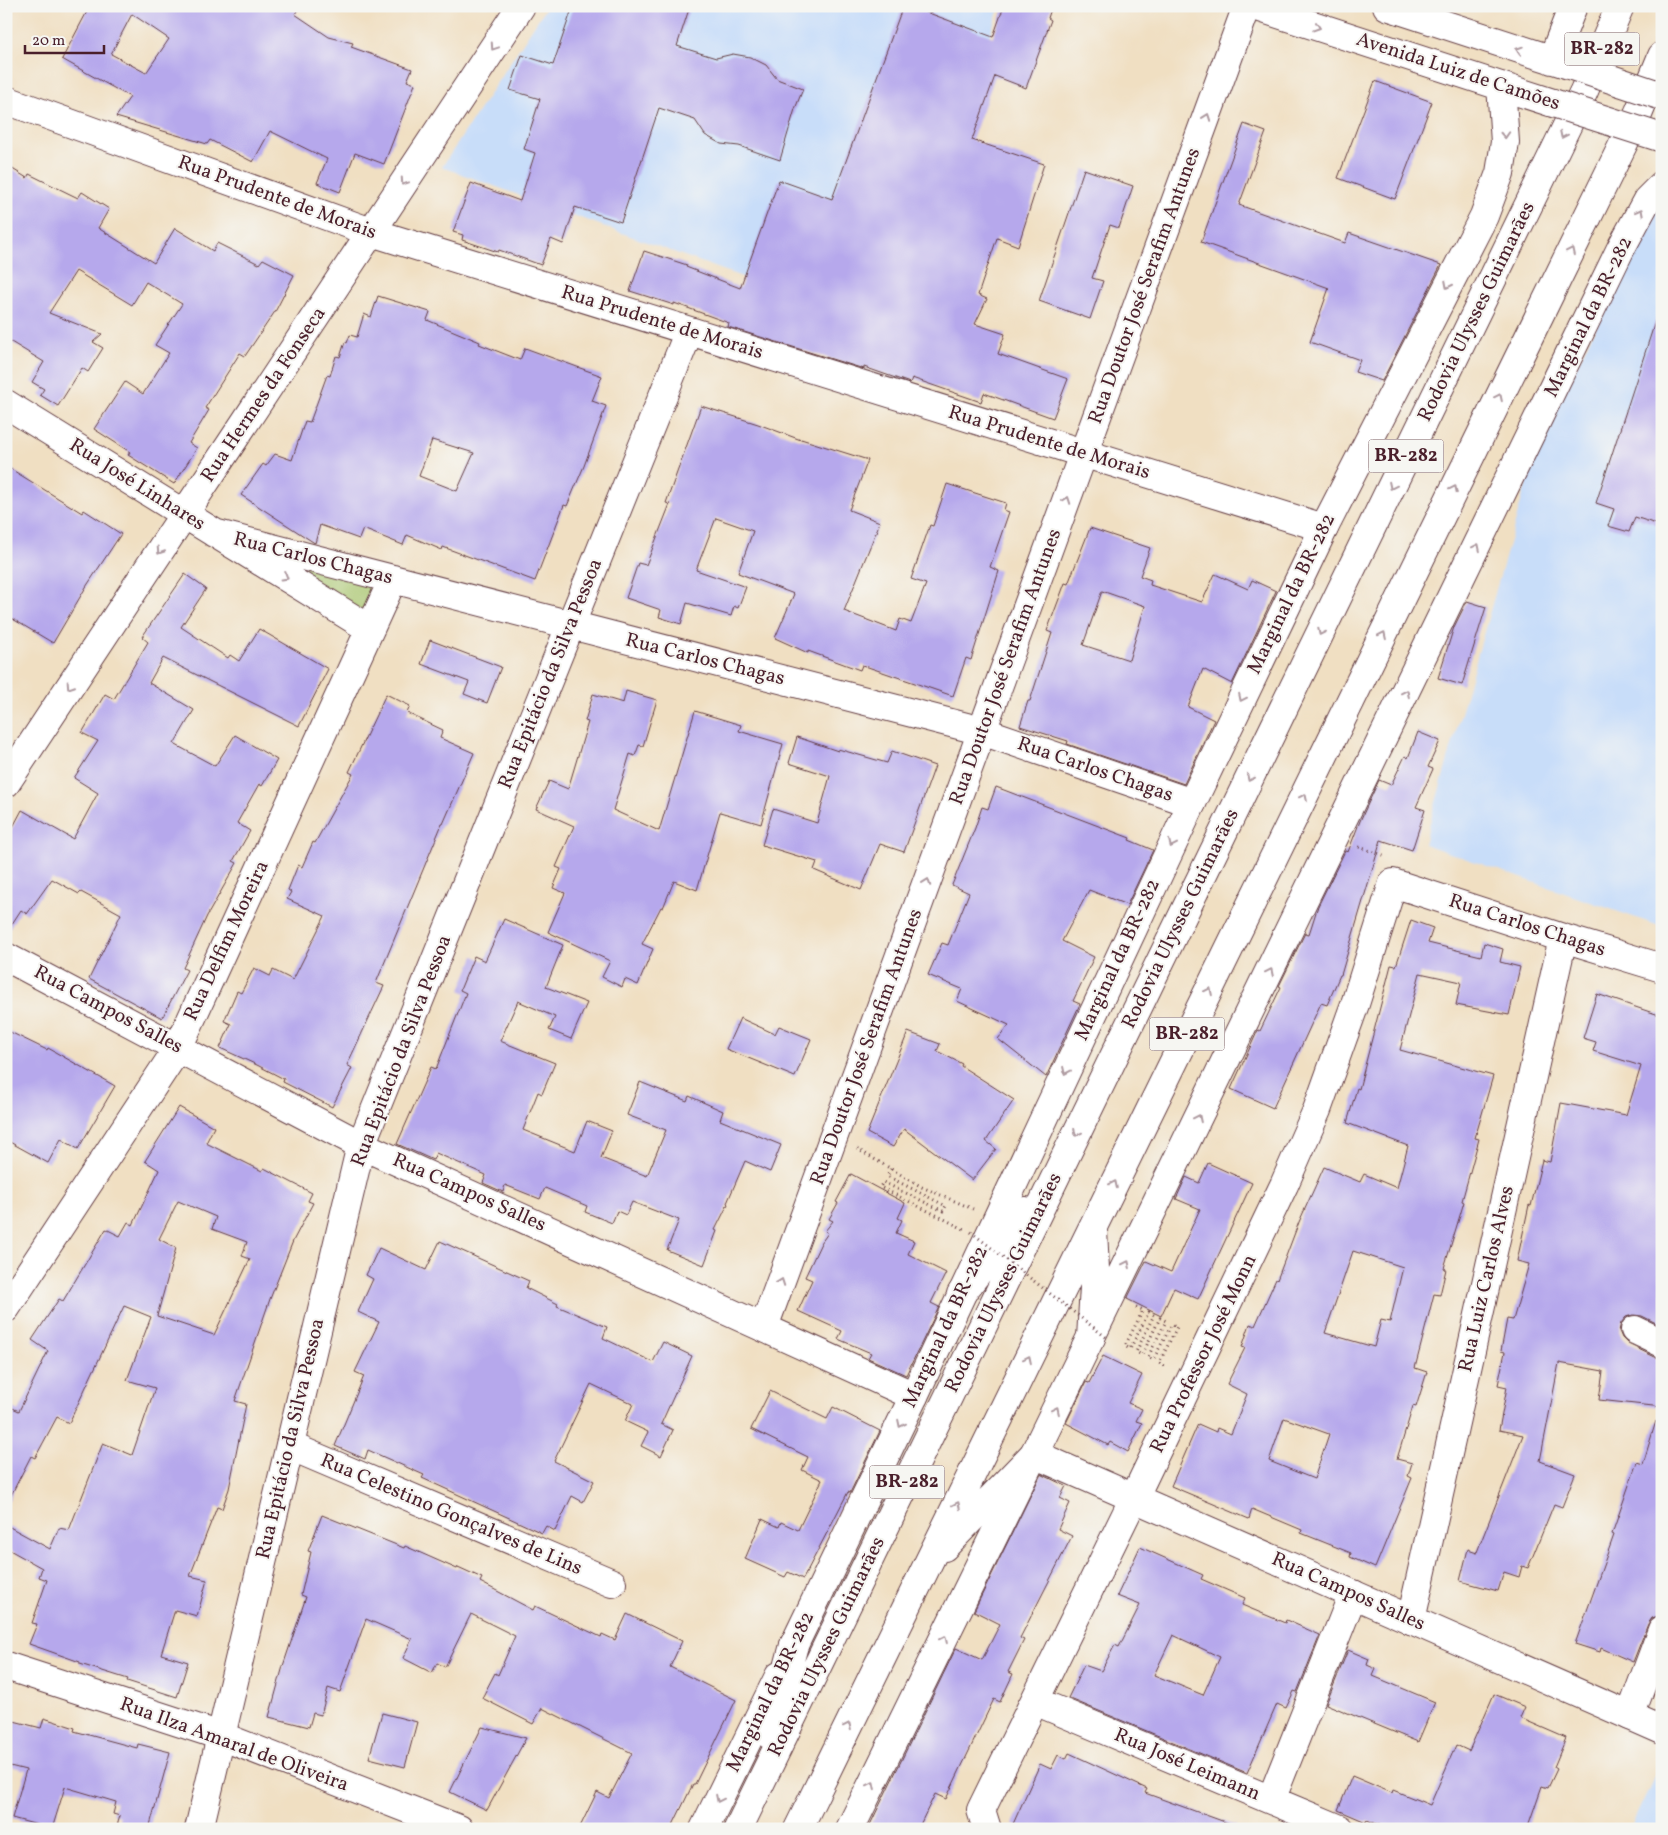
<svg xmlns="http://www.w3.org/2000/svg" width="1668" height="1835" font-family="Vollkorn,serif">
<rect width="100%" height="100%" fill="#f6f6f2"/>
<filter id="ink" filterUnits="userSpaceOnUse"><feTurbulence type="fractalNoise" baseFrequency=".02" numOctaves="2"/><feDisplacementMap in="SourceGraphic" scale="10" xChannelSelector="R" yChannelSelector="G"/><feConvolveMatrix kernelMatrix="1 2 1 2 8 2 1 2 1" color-interpolation-filters="sRGB"/></filter>
<filter id="wash" filterUnits="userSpaceOnUse"><feTurbulence type="fractalNoise" baseFrequency=".0096" numOctaves="4" result="noise"/><feDisplacementMap in="SourceGraphic" scale="20" xChannelSelector="R" yChannelSelector="G"/><feGaussianBlur stdDeviation="1.12" result="paint"/><feColorMatrix in="noise" values="0 0 0 0 0 0 0 0 0 0 0 0 0 0 0 0 0 1.4 0 .05"/><feComposite in="paint" operator="in"/></filter>
<g filter="url(#wash)">
<rect width="100%" height="100%" fill="#f0dfc2"/>
<path fill="#c8ddf9" d="M547,6H1000L886,330L442,167Z
M1662,197V927L1424,844L1538,442Z
M1662,1760V1829H1630Z"/>
<path fill="#a8c56d" stroke="#79724c" d="M214,533L393,579L370,629Z"/>
<g id="blocks">
<path fill="#b6a8ec" fill-rule="evenodd" d="M90,6H300L295,14L329,37L353,43L351,47L412,69L407,81L415,84L384,164L355,153L340,192L317,183L327,159L270,131L253,162L210,140L207,144L116,117L130,97L62,59ZM132,14L169,39L146,73L111,54Z
M573,6H690L677,46L716,58L733,54L750,57L766,65L777,79L803,89L795,109L780,160L739,146L721,144L705,135L695,120L659,108L621,222L575,207L563,244L551,239L541,265L499,250L498,252L462,240L463,235L453,232L471,183L520,201L535,153L524,149L540,99L510,90L522,55L553,65Z
M903,6H910L993,37L1004,6H1052L1048,18L1051,20L1026,88L995,76L972,140L1044,164L1018,246L997,238L978,295L987,299L975,324L1005,334L998,354L1068,379L1053,418L984,393L981,402L912,378L910,383L864,367V369L728,327L729,323L674,303V305L630,291L644,251L687,265L686,267L740,288L779,180L832,199Z
M1375,81L1432,102L1395,199L1338,178Z
M1244,124L1266,132L1239,205L1345,243L1349,233L1441,265L1382,381L1355,372L1360,360L1310,342L1329,288L1201,242Z
M6,165L27,178L29,174L78,198L82,192L109,209L98,228L154,263L175,228L213,251L217,243L259,264L263,259L294,275L276,310L245,356L240,353L205,408L209,410L189,443L197,448L174,484L128,455L130,452L94,429L125,382L143,394L169,353L155,345L182,304L146,282L132,305L76,271L49,313L102,334L93,342L103,348L88,372L82,368L58,406L40,395L44,389L32,382L44,362L6,339Z
M1084,169L1133,186L1119,228L1110,225L1092,278L1103,281L1090,319L1039,301Z
M378,296L430,312L427,320L480,342L479,344L520,360L525,348L602,376L592,401L606,406L584,466L567,506L564,505L535,581L443,547L442,550L407,535L403,545L363,529L359,539L320,525L315,543L313,542L241,495L263,464L266,466L275,454L292,460L305,421L310,422L327,375L330,376L336,356L340,357L345,342L347,343L350,335L357,337L364,314L371,317ZM432,440L474,453L457,491L419,476Z
M1657,316L1662,317V526L1635,517L1629,532L1608,526L1614,509L1596,503Z
M701,406L758,424L801,440V439L868,460L849,510L880,522L844,611L896,631L900,619L911,623L926,584L911,579L930,525L933,526L947,484L1006,503L1004,510L1009,512L990,567L999,571L971,660L966,658L953,696L862,665L860,670L808,651V653L775,638L794,594L738,573L753,531L716,518L696,570L746,587L738,608L734,606L731,616L687,603L681,624L659,617L661,610L626,598L638,563L646,565L670,504L666,503Z
M6,466L82,513L84,510L121,534L86,587L53,643L6,615Z
M1090,528L1150,548L1140,576L1151,580L1150,585L1202,602L1215,574L1248,589L1252,580L1276,591L1232,684L1203,669L1188,707L1214,720L1184,784L1067,744L1068,741L1020,726L1028,701H1030L1052,633L1047,631L1065,583L1068,584ZM1102,591L1145,606L1129,660L1083,645Z
M185,574L206,589L181,627L228,658L230,655L239,661L259,629L328,669L299,726L163,658L149,683L194,710L174,744L215,766L235,735L277,760L262,786L259,784L237,823L250,831L233,861L237,863L207,916L183,968L187,970L162,1018L89,979L121,914L81,892L79,894L52,879L27,914L21,910L6,933V840L22,810L73,839L98,793L74,778L98,741L82,733L105,694L114,699L148,642L142,637Z
M1467,601L1486,607L1462,685L1438,678L1454,627Z
M430,640L501,667L487,703L464,694L469,682L421,664Z
M626,691L657,700L643,746L639,745L635,756L630,754L613,810L659,831L695,711L741,725L739,731L783,744L761,824L720,812L697,890L674,881L663,908L661,907L642,944L653,949L638,985L625,979L622,987L602,977L610,961L548,932L565,893L553,888L561,869L556,867L574,826L536,809L549,781L568,789L588,722L585,721L593,694L623,703Z
M386,694L410,706L407,713L443,730L440,738L474,753L443,824H442L376,983L384,986L347,1065L352,1068L332,1107L283,1082L284,1079L257,1065L220,1048L231,1024L224,1021L237,991L241,993L254,968L270,976L273,970L293,980L325,916L287,899L291,892L288,890L298,865L302,867L313,842L315,843L353,774L349,772Z
M1418,732L1440,741L1428,767L1433,769L1416,807L1425,810L1412,850L1381,840L1341,975H1340L1327,1005L1321,1003L1273,1108L1231,1089L1258,1030L1260,1031L1281,987L1279,986L1305,933L1309,934L1318,906L1345,851L1348,852L1360,821L1379,780L1391,785L1405,756L1408,758Z
M797,737L838,751V749L887,763L892,751L935,766L904,852L880,844L861,890L814,870L817,862L762,845L773,809L817,823L830,776L789,763Z
M996,787L1130,838L1129,840L1153,850L1127,905L1089,890L1062,941L1094,957L1073,1001L1080,1004L1046,1077L998,1039L1009,1025L957,1001L962,989L928,975L942,943L948,945L969,893L952,885L975,828L982,807L988,809Z
M504,919L563,945L546,987L587,1003L571,1039L549,1030L555,1017L518,1001L500,1041L555,1063L542,1094L538,1092L523,1130L575,1151L587,1121L612,1131L601,1158L647,1176L666,1130L627,1115L640,1082L687,1101L689,1096L723,1111L720,1120L781,1145L770,1172L745,1161L727,1203L728,1204L715,1230L717,1231L704,1265L667,1250L679,1220L632,1202L626,1215L617,1211L612,1223L585,1212L587,1206L545,1188L540,1199L505,1185L503,1192L483,1183L486,1175L436,1153L433,1160L397,1144L431,1067L436,1069L466,993L460,990L474,956L485,961Z
M1411,920L1433,928L1428,943L1481,956L1484,943L1503,949L1500,962L1520,967L1509,1015L1456,1005L1461,982L1420,973L1400,1050L1493,1076L1475,1138L1479,1139L1462,1201L1464,1202L1444,1268L1446,1269L1440,1295L1434,1294L1415,1368L1427,1372L1416,1407L1413,1406L1397,1459L1412,1463L1408,1476L1412,1478L1375,1568L1350,1557L1351,1553L1301,1533L1302,1530L1252,1509L1249,1519L1171,1486L1198,1424L1216,1432L1217,1428L1231,1434L1247,1394L1227,1384L1245,1348L1242,1347L1250,1324L1255,1326L1276,1279L1277,1280L1299,1222L1324,1167L1360,1182L1364,1174L1397,1188L1408,1146L1347,1123L1357,1088L1359,1089L1391,965L1396,966ZM1353,1251L1403,1267L1390,1322L1381,1320L1374,1347L1325,1333ZM1284,1418L1329,1434L1314,1479L1269,1461Z
M1597,994L1656,1014H1662V1326L1642,1316L1633,1315L1626,1317L1621,1323L1619,1331L1622,1338L1628,1344L1655,1357L1662,1358V1407L1599,1400L1603,1371L1559,1363L1540,1461L1575,1474L1562,1507L1554,1504L1528,1568L1522,1566L1519,1577L1504,1572L1498,1591L1460,1581L1468,1549L1477,1552L1523,1435L1499,1430L1507,1387L1498,1385L1505,1352L1501,1351L1507,1319L1513,1320L1529,1264L1517,1261L1529,1205L1531,1206L1542,1160L1550,1162L1561,1103L1626,1115L1641,1066L1593,1051L1596,1042L1583,1038Z
M740,1018L775,1034L779,1026L811,1039L795,1077L726,1049Z
M6,1030L47,1050L48,1048L115,1086L78,1149L61,1139L48,1163L6,1140Z
M908,1032L940,1044L937,1051L962,1064L961,1066L1014,1100L986,1141L996,1149L972,1180L904,1129L893,1147L867,1133Z
M179,1107L214,1127L206,1143L262,1171L264,1168L312,1193L308,1201L313,1203L293,1241L270,1299L235,1401L246,1404L229,1489L222,1509L217,1507L190,1576L207,1580L197,1616L175,1610L161,1654L188,1662L177,1697L127,1681L128,1679L80,1664V1662L29,1644L37,1624L32,1623L47,1580L39,1577L42,1568L6,1548V1525L50,1549L59,1528L69,1530L103,1443L132,1455L155,1388L127,1380L151,1317L124,1306L69,1423L57,1417L35,1458L31,1456L6,1505V1405L19,1411L48,1351L32,1340L59,1299L63,1301L106,1229L120,1236L128,1222L133,1225L159,1170L145,1161ZM178,1201L216,1217L212,1229L247,1242L242,1256L250,1259L214,1335L157,1316L176,1248L159,1239Z
M1208,1163L1252,1183L1198,1299L1174,1288L1161,1316L1127,1299L1146,1261L1171,1272L1200,1209L1176,1199L1186,1177L1199,1183Z
M851,1174L905,1203L898,1218L902,1220L896,1233L914,1241L908,1254L946,1273L931,1303L939,1307L906,1375L868,1358L871,1353L838,1339L842,1331L798,1311L812,1280L805,1277L821,1243L828,1233L825,1231L833,1221L829,1219L838,1203L836,1202Z
M440,1241L529,1281L526,1288L558,1304L557,1306L607,1327L603,1338L653,1362L663,1342L692,1356L661,1424L673,1430L661,1456L641,1446L648,1432L625,1421L633,1404L591,1384L554,1461L594,1481L583,1502L572,1496L555,1531L546,1526L542,1533L422,1478L424,1475L368,1450L365,1459L335,1446L364,1376L355,1372L379,1322L358,1312L373,1279L366,1275L379,1248L426,1270Z
M1103,1356L1142,1375L1128,1403L1142,1409L1136,1421L1142,1423L1128,1452L1110,1442L1108,1445L1066,1423L1086,1382L1089,1383Z
M770,1391L827,1419L833,1407L880,1431L850,1493L848,1492L803,1579L788,1572L785,1577L745,1559L762,1519L779,1527L781,1522L798,1530L822,1480L802,1470L808,1457L751,1429Z
M1656,1421L1662,1422V1615L1652,1618L1648,1624L1633,1662L1601,1648L1600,1652L1575,1644L1614,1535L1612,1534L1637,1462L1643,1464Z
M1041,1474L1066,1486L1060,1498L1070,1503L1058,1529L1072,1536L1020,1638L1024,1640L1008,1672L1013,1674L1000,1702L994,1699L946,1799L935,1794L918,1829H868L956,1648L982,1660L1000,1624L974,1611Z
M322,1515L404,1548L405,1546L457,1569L458,1567L482,1578L480,1582L533,1610L535,1606L601,1637L602,1634L615,1640L627,1614L682,1641L670,1667L736,1700L695,1784H693L671,1829H579L597,1792L609,1798L632,1753L542,1708L533,1724L482,1698L495,1673L498,1675L515,1636L471,1614L445,1667L437,1663L432,1673L403,1658L412,1639L366,1619L340,1692L328,1688L321,1715L313,1713L309,1727L269,1717L283,1666L306,1597L301,1595L311,1552L308,1551Z
M1140,1547L1203,1575L1201,1579L1245,1598L1242,1605L1285,1623L1286,1620L1320,1635L1297,1692L1294,1691L1286,1708L1277,1704L1247,1773L1068,1698L1084,1665L1101,1671L1115,1645L1119,1647L1140,1605L1117,1596ZM1173,1635L1220,1657L1203,1695L1154,1675Z
M1348,1650L1369,1659L1367,1665L1376,1669L1373,1676L1435,1702L1418,1742L1326,1704Z
M1494,1694L1525,1707L1520,1718L1566,1738L1554,1767L1557,1769L1548,1788L1542,1786L1527,1829H1389L1367,1820L1366,1822L1338,1810L1352,1776L1392,1793L1393,1790L1430,1805L1456,1745L1469,1751Z
M382,1713L417,1722L405,1767L369,1758Z
M44,1718L75,1728L74,1731L137,1748L138,1744L170,1752L149,1829H116L120,1816L113,1814L116,1802L65,1787L52,1829L12,1818L26,1770L6,1765V1719L41,1728Z
M482,1727L526,1738L487,1810L450,1792Z
M1069,1753L1147,1789L1145,1793L1236,1826V1829H1025L1013,1824L1040,1764L1051,1769L1058,1755L1066,1759Z"/>
</g>
</g>
<g filter="url(#ink)">
<use href="#blocks" fill-opacity="0" stroke="#633c42" stroke-width="1"/>
<g fill="none" stroke-linecap="round" stroke-linejoin="round">
<g stroke="#633c42" stroke-width="30">
<path id="street" d="M6,100L371,232L1324,528
M6,404L370,629
M214,533L982,731L1192,803
M361,1145L689,331
M6,1308L178,1048L393,579
M1635,1330L1662,1343
M290,1446L612,1583
M1134,1498L1284,1185L1317,1110L1355,1004L1393,883L1563,938L1662,968
M1411,1620L1563,938
M6,1666L221,1736L459,1829
M1035,1701L1340,1829
M1630,1716L1662,1630
M1271,1800L1353,1594"/>
</g>
<g stroke="#633c42" stroke-width="30">
<path id="secondary" d="M6,783L521,6
M6,957L361,1145L914,1396
M764,1327L1247,6
M199,1829L361,1145
M704,1829L779,1676
M850,1829L1034,1454L1662,1730
M987,1829L981,1810L1134,1498"/>
</g>
<g stroke="#633c42" stroke-width="30">
<path id="primary" d="M1254,6L1553,103
M1387,6L1566,64
M1552,60L1573,6
M1034,1454L1621,248L1647,200L1662,185
M794,1645L914,1396L1192,803L1324,528L1484,216L1500,173L1505,142L1501,86"/>
</g>
<g stroke="#633c42" stroke-width="30">
<path id="highway" d="M961,1294L1026,1211
M1091,1338L1095,1269L1093,1230
M944,1547L1034,1454
M770,1735L794,1645
M738,1829L1584,91L1620,6
M798,1829L1639,112L1662,56"/>
</g>
<path stroke="#633c42" stroke-width="3" stroke-dasharray="1 4" stroke-linecap="butt" d="M1359,847L1386,856
M857,1149L922,1187L973,1209
M891,1169L887,1176L946,1206L943,1211L883,1182L880,1187L964,1229
M1136,1307L1143,1310L1125,1346L1130,1349L1149,1312L1154,1315L1136,1352L1142,1355L1160,1318L1166,1321L1148,1357L1153,1360L1172,1324L1177,1327L1159,1363L1165,1366L1167,1363"/>
<use href="#street" stroke="#fff" stroke-width="28"/>
<use href="#secondary" stroke="#fff" stroke-width="28"/>
<use href="#primary" stroke="#fff" stroke-width="28"/>
<use href="#highway" stroke="#fff" stroke-width="28"/>
<g stroke="#633c42" stroke-width="30" stroke-linecap="butt">
<path id="primary-bridge" d="M1566,64L1662,96
M1553,103L1662,138"/>
</g>
<path stroke="#633c42" stroke-width="3" stroke-dasharray="1 4" stroke-linecap="butt" d="M971,1232L1107,1338"/>
<use href="#primary-bridge" stroke="#fff" stroke-width="28"/>
</g>
<defs><path id="oneway-chevron" d="M-2-3.5L2.5 0L-2 3.5" fill="none" stroke-width="1.6" stroke-linecap="round" stroke-linejoin="round" transform="scale(1.25)"/></defs>
<g stroke="#ae9aa0">
<use href="#oneway-chevron" transform="translate(1317 27) rotate(18)"/>
<use href="#oneway-chevron" transform="translate(494 47) rotate(124)"/>
<use href="#oneway-chevron" transform="translate(1519 50) rotate(-162)"/>
<use href="#oneway-chevron" transform="translate(1207 117) rotate(-70)"/>
<use href="#oneway-chevron" transform="translate(1505 135) rotate(87)"/>
<use href="#oneway-chevron" transform="translate(1563 135) rotate(116)"/>
<use href="#oneway-chevron" transform="translate(404 182) rotate(124)"/>
<use href="#oneway-chevron" transform="translate(1640 212) rotate(-62)"/>
<use href="#oneway-chevron" transform="translate(1571 251) rotate(-64)"/>
<use href="#oneway-chevron" transform="translate(1448 285) rotate(117)"/>
<use href="#oneway-chevron" transform="translate(1499 397) rotate(-64)"/>
<use href="#oneway-chevron" transform="translate(1392 486) rotate(116)"/>
<use href="#oneway-chevron" transform="translate(1454 489) rotate(-64)"/>
<use href="#oneway-chevron" transform="translate(1067 500) rotate(-70)"/>
<use href="#oneway-chevron" transform="translate(1477 547) rotate(-64)"/>
<use href="#oneway-chevron" transform="translate(160 551) rotate(123)"/>
<use href="#oneway-chevron" transform="translate(285 577) rotate(32)"/>
<use href="#oneway-chevron" transform="translate(1321 632) rotate(116)"/>
<use href="#oneway-chevron" transform="translate(1383 635) rotate(-64)"/>
<use href="#oneway-chevron" transform="translate(70 686) rotate(123)"/>
<use href="#oneway-chevron" transform="translate(1406 693) rotate(-64)"/>
<use href="#oneway-chevron" transform="translate(1242 698) rotate(116)"/>
<use href="#oneway-chevron" transform="translate(1250 778) rotate(116)"/>
<use href="#oneway-chevron" transform="translate(1304 797) rotate(-64)"/>
<use href="#oneway-chevron" transform="translate(1172 844) rotate(115)"/>
<use href="#oneway-chevron" transform="translate(927 882) rotate(-70)"/>
<use href="#oneway-chevron" transform="translate(1270 972) rotate(-64)"/>
<use href="#oneway-chevron" transform="translate(1209 991) rotate(-64)"/>
<use href="#oneway-chevron" transform="translate(1066 1071) rotate(115)"/>
<use href="#oneway-chevron" transform="translate(1198 1118) rotate(-64)"/>
<use href="#oneway-chevron" transform="translate(1077 1133) rotate(116)"/>
<use href="#oneway-chevron" transform="translate(1114 1184) rotate(-64)"/>
<use href="#oneway-chevron" transform="translate(1127 1264) rotate(-64)"/>
<use href="#oneway-chevron" transform="translate(781 1282) rotate(-70)"/>
<use href="#oneway-chevron" transform="translate(1028 1359) rotate(-64)"/>
<use href="#oneway-chevron" transform="translate(1056 1410) rotate(-64)"/>
<use href="#oneway-chevron" transform="translate(901 1424) rotate(116)"/>
<use href="#oneway-chevron" transform="translate(957 1505) rotate(-64)"/>
<use href="#oneway-chevron" transform="translate(944 1639) rotate(-64)"/>
<use href="#oneway-chevron" transform="translate(848 1726) rotate(-64)"/>
<use href="#oneway-chevron" transform="translate(872 1785) rotate(-64)"/>
<use href="#oneway-chevron" transform="translate(719 1799) rotate(116)"/>
</g>
</g>
<g text-anchor="middle" dominant-baseline="central" stroke-width="4" stroke-linejoin="round" paint-order="stroke">
<g fill="#f6f6f2" stroke="#7e6067" stroke-width="1">
<rect x="1564.5" y="32.5" width="75" height="33" rx="4"/>
<rect x="1368.5" y="439.5" width="75" height="33" rx="4"/>
<rect x="1149.5" y="1017.5" width="75" height="33" rx="4"/>
<rect x="869.5" y="1465.5" width="75" height="33" rx="4"/>
</g>
<g font-size="19" font-weight="bold" fill="#4a1f2b">
<text x="1602" y="49">BR-282</text>
<text x="1406" y="456">BR-282</text>
<text x="1187" y="1034">BR-282</text>
<text x="907" y="1482">BR-282</text>
</g>
<g font-size="20" fill="#4a1f2b" stroke="#f6f6f2">
<text transform="translate(1458 72) rotate(18)">Avenida Luiz de Camões</text>
<text transform="translate(277 198) rotate(20)">Rua Prudente de Morais</text>
<text transform="translate(1145 286) rotate(-70)">Rua Doutor José Serafim Antunes</text>
<text transform="translate(1477 312) rotate(-64)">Rodovia Ulysses Guimarães</text>
<text transform="translate(1589 317) rotate(-64)">Marginal da BR-282</text>
<text transform="translate(662 323) rotate(17)">Rua Prudente de Morais</text>
<text transform="translate(264 395) rotate(-56)">Rua Hermes da Fonseca</text>
<text transform="translate(1049 443) rotate(17)">Rua Prudente de Morais</text>
<text transform="translate(137 485) rotate(32)">Rua José Linhares</text>
<text transform="translate(313 559) rotate(14)">Rua Carlos Chagas</text>
<text transform="translate(1292 594) rotate(-64)">Marginal da BR-282</text>
<text transform="translate(705 660) rotate(14)">Rua Carlos Chagas</text>
<text transform="translate(1006 667) rotate(-70)">Rua Doutor José Serafim Antunes</text>
<text transform="translate(551 674) rotate(-68)">Rua Epitácio da Silva Pessoa</text>
<text transform="translate(1095 770) rotate(19)">Rua Carlos Chagas</text>
<text transform="translate(1181 919) rotate(-64)">Rodovia Ulysses Guimarães</text>
<text transform="translate(1527 926) rotate(18)">Rua Carlos Chagas</text>
<text transform="translate(227 941) rotate(-65)">Rua Delfim Moreira</text>
<text transform="translate(1118 960) rotate(-65)">Marginal da BR-282</text>
<text transform="translate(108 1010) rotate(28)">Rua Campos Salles</text>
<text transform="translate(867 1047) rotate(-70)">Rua Doutor José Serafim Antunes</text>
<text transform="translate(402 1051) rotate(-69)">Rua Epitácio da Silva Pessoa</text>
<text transform="translate(469 1193) rotate(24)">Rua Campos Salles</text>
<text transform="translate(1487 1279) rotate(-77)">Rua Luiz Carlos Alves</text>
<text transform="translate(1004 1283) rotate(-64)">Rodovia Ulysses Guimarães</text>
<text transform="translate(946 1327) rotate(-65)">Marginal da BR-282</text>
<text transform="translate(1204 1354) rotate(-64)">Rua Professor José Monn</text>
<text transform="translate(291 1439) rotate(-77)">Rua Epitácio da Silva Pessoa</text>
<text transform="translate(451 1515) rotate(23)">Rua Celestino Gonçalves de Lins</text>
<text transform="translate(1348 1592) rotate(24)">Rua Campos Salles</text>
<text transform="translate(827 1647) rotate(-64)">Rodovia Ulysses Guimarães</text>
<text transform="translate(771 1692) rotate(-64)">Marginal da BR-282</text>
<text transform="translate(234 1745) rotate(20)">Rua Ilza Amaral de Oliveira</text>
<text transform="translate(1187 1765) rotate(23)">Rua José Leimann</text>
</g>
</g>
<rect width="1668" height="1835" fill="none" stroke="#f6f6f2" stroke-width="25"/>
<path d="M25 45v8h79v-8" fill="none" stroke="#4a1f2b" stroke-width="2.5"/>
<text x="32" y="45" font-size="15" fill="#4a1f2b" stroke="#f6f6f2" stroke-width="4" paint-order="stroke">20 m</text>
</svg>
